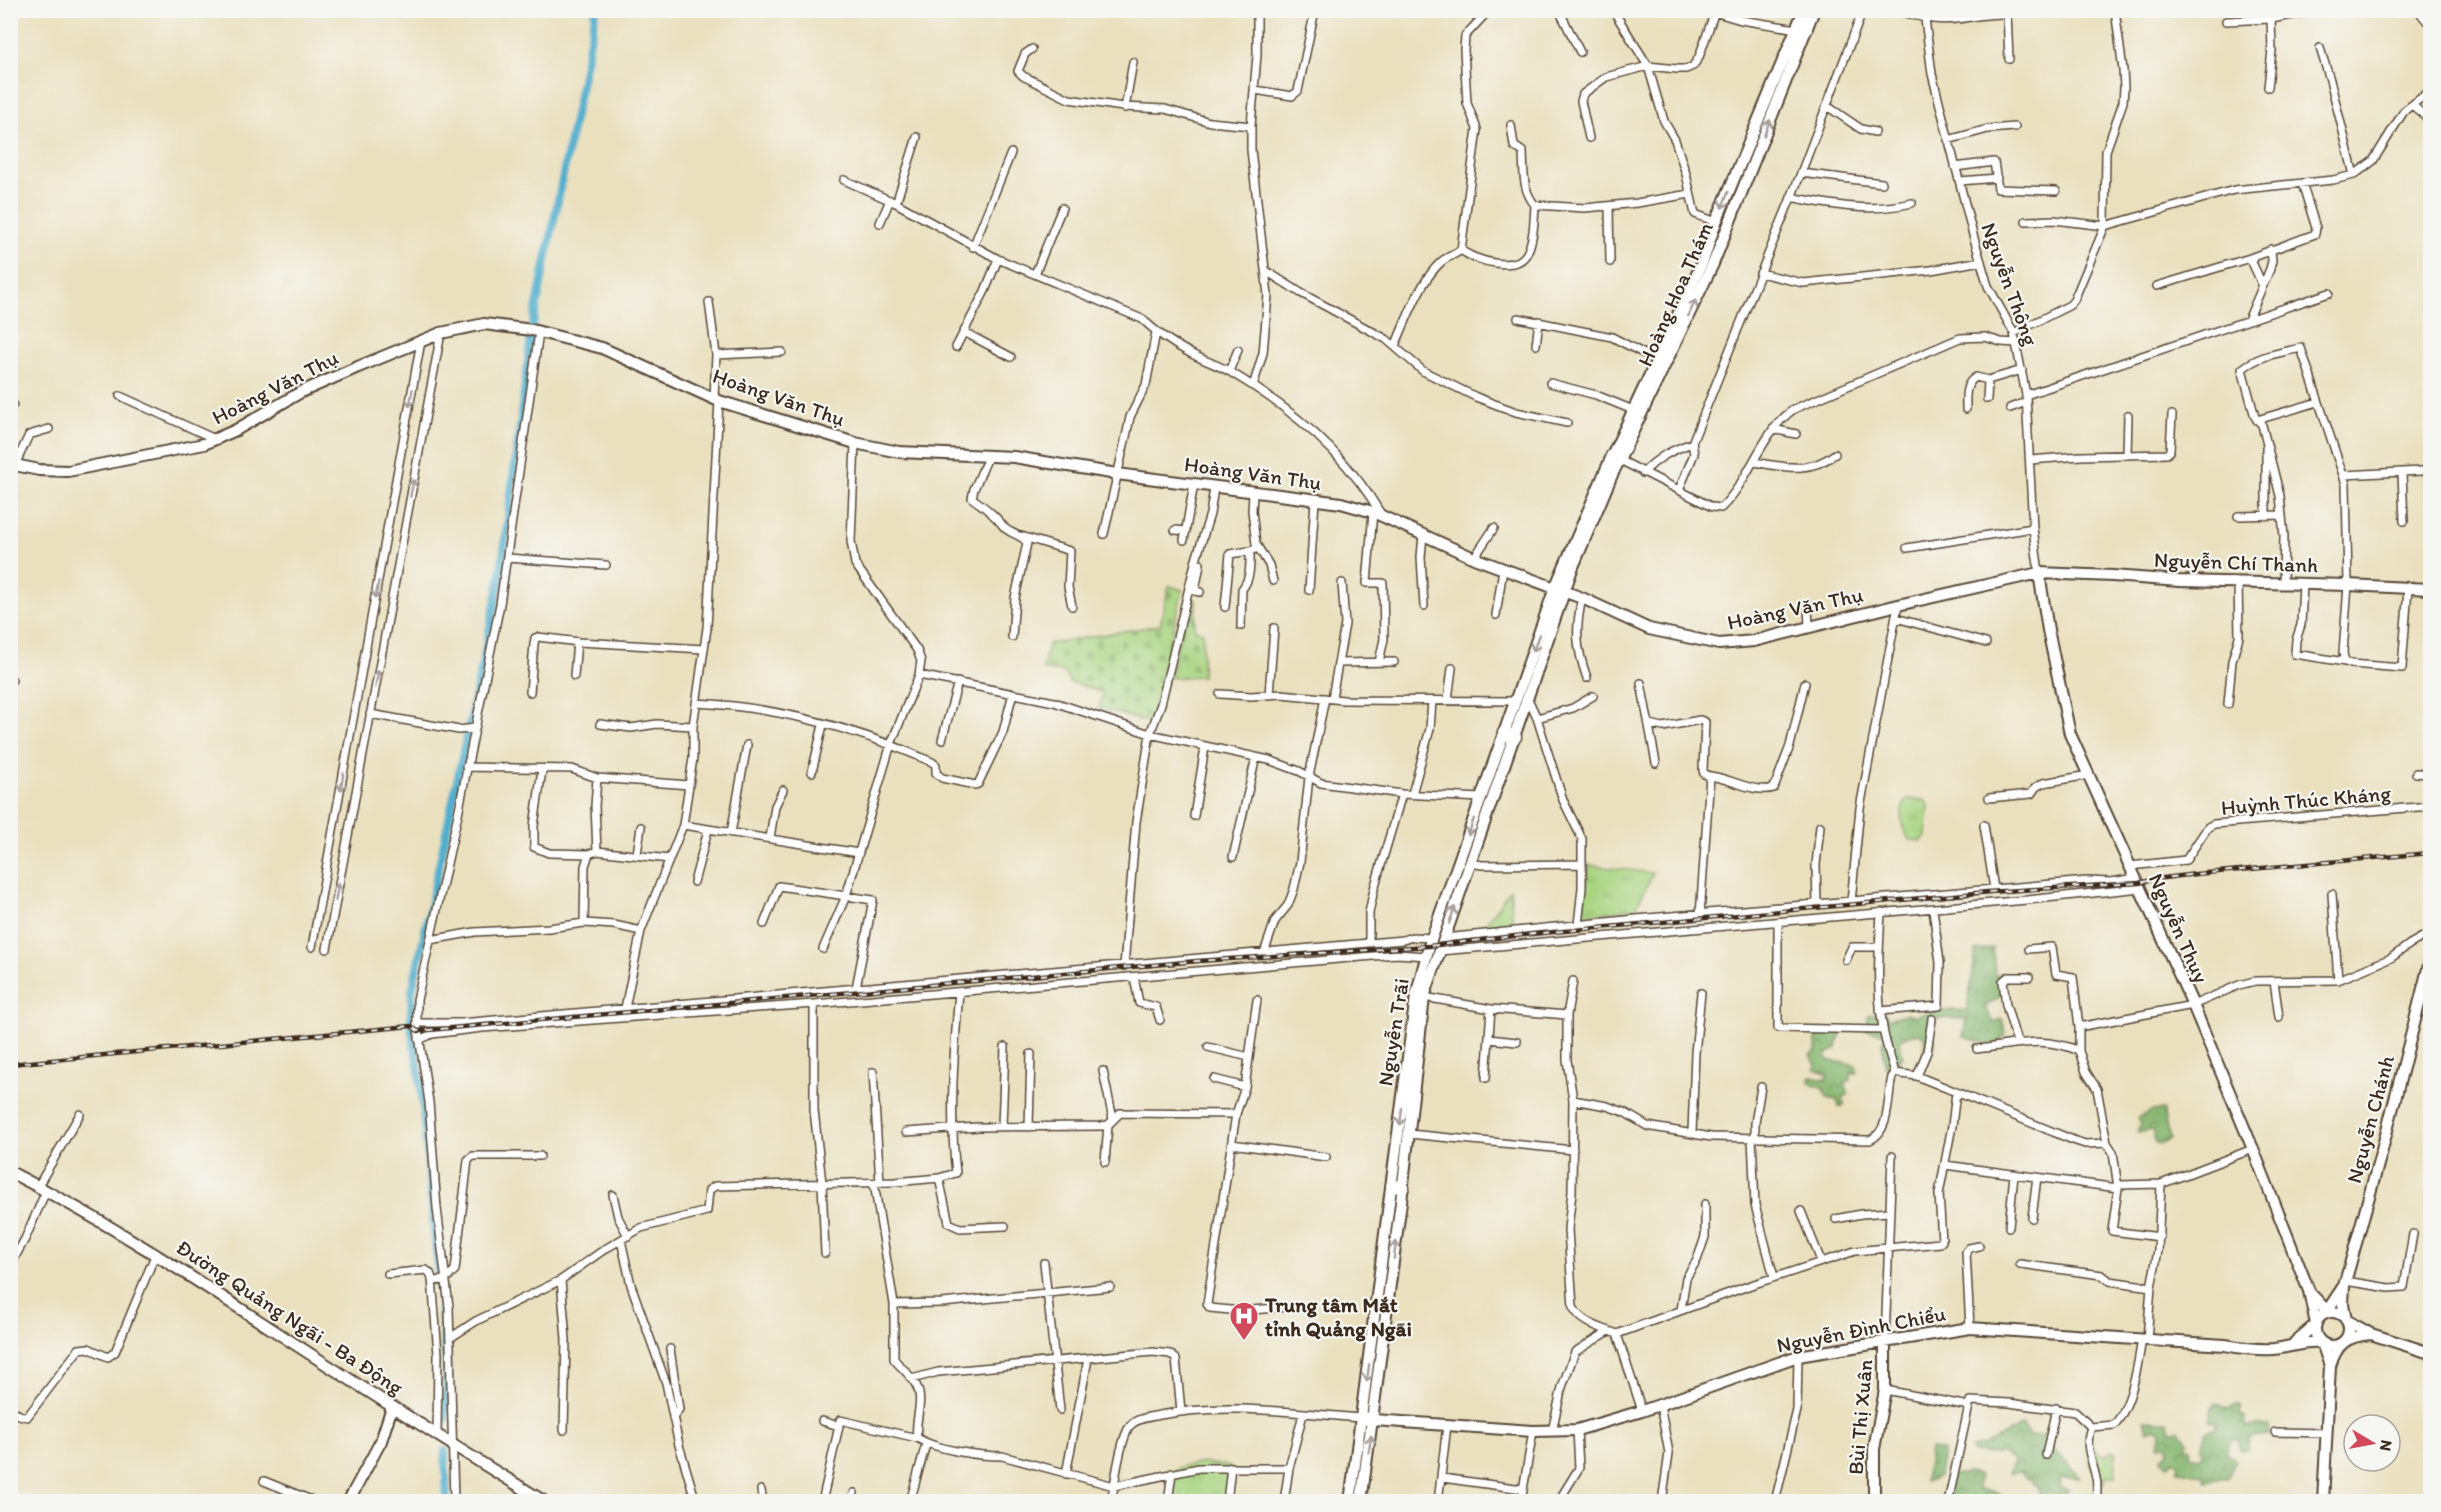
<svg xmlns="http://www.w3.org/2000/svg" width="2441" height="1512" font-family="Itim,sans-serif">
<defs>
<pattern id="grass-dots" width="8" height="8" patternUnits="userSpaceOnUse" patternTransform="scale(1.5)"><rect width="8" height="8" fill="#a9d480"/><path d="M2 2h.1M6 6h.1" fill="none" stroke="#92b66e" stroke-width="1.8" stroke-linecap="round"/></pattern>
<pattern id="forest-crowns" width="20" height="18" patternUnits="userSpaceOnUse" patternTransform="scale(1.5)"><rect width="20" height="18" fill="#86b66e"/><path d="M2 6a3 3 0 1 1 6 0M12 15a3 3 0 1 1 6 0" fill="none" stroke="#6f945a"/></pattern>
<pattern id="cemetery-stones" width="16" height="16" patternUnits="userSpaceOnUse" patternTransform="scale(1.5)"><rect width="16" height="16" fill="#a9d480"/><path d="M2 7V4a2 2 0 0 1 4 0v3zM10 15v-3a2 2 0 0 1 4 0v3z" fill="#92b66e"/></pattern>
<pattern id="park-tufts" width="24" height="20" patternUnits="userSpaceOnUse" patternTransform="scale(1.5)"><rect width="24" height="20" fill="#a9d480"/><path d="M3 7l-1-3M5 7V3M7 7l1-3M15 17l-1-3M17 17v-4M19 17l1-3" fill="none" stroke="#92b66e"/></pattern>
</defs>
<rect width="100%" height="100%" fill="#f6f6f2"/>
<filter id="ink" filterUnits="userSpaceOnUse"><feTurbulence type="fractalNoise" baseFrequency=".0167" numOctaves="2"/><feDisplacementMap in="SourceGraphic" scale="12" xChannelSelector="R" yChannelSelector="G"/><feConvolveMatrix kernelMatrix="1 2 1 2 8 2 1 2 1" color-interpolation-filters="sRGB"/></filter>
<filter id="wash" filterUnits="userSpaceOnUse"><feTurbulence type="fractalNoise" baseFrequency=".008" numOctaves="4" result="noise"/><feDisplacementMap in="SourceGraphic" scale="24" xChannelSelector="R" yChannelSelector="G"/><feGaussianBlur stdDeviation="1.35" result="paint"/><feColorMatrix in="noise" values="0 0 0 0 0 0 0 0 0 0 0 0 0 0 0 0 0 1.4 0 .05"/><feComposite in="paint" operator="in"/></filter>
<g filter="url(#wash)">
<rect width="100%" height="100%" fill="#eae0be"/>
<path fill="url(#grass-dots)" stroke="#727f4f" stroke-width="1.5" d="M2086,1449H2097L2099,1454L2108,1455L2109,1451H2115L2116,1477L2106,1476L2104,1483L2097,1482Z"/>
<path fill="url(#forest-crowns)" stroke="#607046" stroke-width="1.5" d="M1993,948L1995,976L2003,973L2006,993L1985,1007L1994,1023L2002,1019L2006,1034L1996,1046L1963,1037L1966,1019L1934,1018L1929,1037L1935,1040L1934,1048L1924,1050V1036L1918,1033L1899,1039L1903,1056L1896,1064L1886,1068L1882,1043L1887,1034L1866,1030L1869,1015L1876,1014L1882,1008L1888,1019L1908,1013L1915,1016L1936,1011L1967,1010L1976,951Z
M1842,1029L1837,1048L1826,1055L1827,1060L1856,1065L1857,1073H1851V1080L1845,1083L1849,1094L1843,1098L1844,1105L1839,1107L1837,1100L1827,1098L1823,1087L1809,1083L1810,1077L1826,1080L1827,1075L1815,1069L1816,1065L1810,1055L1816,1052V1030Z
M2163,1110L2169,1140L2161,1144L2156,1143L2153,1130L2137,1133L2140,1124L2138,1118L2152,1111Z
M2217,1404L2229,1409L2236,1405L2241,1407L2239,1415L2245,1418L2246,1426H2269V1435L2251,1437L2248,1441V1449L2240,1450L2238,1438L2231,1441L2226,1452L2235,1461L2228,1478C2219,1476 2215,1482 2206,1482L2203,1473V1475L2177,1471L2179,1464L2174,1460L2167,1466L2161,1459L2169,1451L2167,1444L2159,1445L2161,1432L2155,1428L2147,1431L2144,1420L2167,1421L2171,1431L2179,1430L2188,1442L2186,1447L2191,1449L2190,1455L2199,1457L2204,1453L2201,1449L2205,1432L2216,1428L2215,1421L2210,1422C2209,1416 2212,1407 2217,1404Z
M2023,1425L2029,1436L2050,1435L2042,1452L2048,1454L2051,1446L2081,1478H2062L2058,1487L2068,1489L2066,1501H2038L2039,1488L2030,1480L2026,1479L2021,1472L2009,1473L2013,1460L2001,1454L1973,1453L1971,1448L1985,1445Z
M1930,1449L1943,1450L1939,1477L1925,1482Z
M1969,1473L1980,1476L1978,1489L1999,1492L2003,1501L1948,1502L1951,1475Z"/>
<path fill="url(#cemetery-stones)" stroke="#727f4f" stroke-width="1.5" d="M1169,586L1183,590L1150,723L1099,708L1103,693L1080,685L1070,683L1064,672L1043,670L1048,644L1160,625Z
M1189,598L1196,600L1195,630L1203,632L1202,676L1170,678Z"/>
<path fill="url(#park-tufts)" stroke="#727f4f" stroke-width="1.5" d="M1907,799L1924,800L1929,805L1926,836L1922,841L1910,840C1900,829 1899,811 1907,799Z
M1588,865L1653,873L1636,908L1583,915Z
M1510,889L1513,923L1484,926Z
M1205,1463L1231,1467L1226,1501L1168,1502C1173,1467 1170,1467 1205,1463Z"/>
<g fill="none" stroke-linecap="round" stroke-linejoin="round">
<path stroke="#50aece" stroke-width="8" d="M445,1419L447,1372L420,1077L411,1026L412,991L500,580L532,330L596,10
M445,1451L447,1502"/>
</g>
</g>
<g filter="url(#ink)">
<g fill="none" stroke-linecap="round" stroke-linejoin="round">
<g stroke="#554536" stroke-width="10">
<path id="street" d="M1559,10L1580,52
M1613,10L1648,66L1664,121L1675,140L1686,174L1695,214L1716,222
M1707,10L1741,20L1797,29
M1896,10C1916,16 1935,22 1956,19C1974,17 1989,13 2007,14L2009,59
M1928,10L1925,19L1932,74L1973,235L1988,286L2014,333L2026,395L2033,528L2039,573
M2418,10L2430,25
M2226,21L2271,19L2320,10
M2320,48L2330,80L2354,175
M1032,49L1025,54L1018,71L1023,76L1069,99L1123,107L1165,109L1210,122L1251,126
M2268,87L2272,50L2271,19
M1255,90L1292,96L1298,91L1315,10
M2412,105L2430,120
M1827,106L1861,129L1875,132
M1125,108L1133,62
M1511,125L1514,146L1523,152C1524,171 1522,190 1535,205L1585,208L1637,203L1690,194
M1589,138L1581,101L1583,94L1606,77L1648,66L1677,69H1686L1693,66L1699,57L1714,14
M1948,140L1988,129L2015,127
M1955,167L1994,162L1998,189L2056,191
M1801,173L1882,183
M844,180L896,203L998,259L1142,319C1156,332 1173,344 1190,353C1204,361 1219,365 1232,373C1291,408 1346,454 1381,514
M1960,181L1997,178
M1791,197C1831,205 1871,213 1912,203
M896,203L917,137
M1609,206L1610,262
M2026,221L2054,220L2105,226L2106,151L2123,102L2124,88L2123,70L2115,10
M880,223L890,200
M973,247L1011,153
M1461,250C1475,261 1517,273 1527,253C1534,239 1534,220 1535,205
M2250,258L2262,284
M1266,271L1301,293L1386,339L1423,371L1476,397L1516,412L1567,423
M1760,273L1803,283L1931,270L1981,261
M1035,274L1062,208
M2157,286L2250,258L2315,234L2316,228L2302,183
M709,302L716,355L714,398
M1518,318L1612,337L1656,360
M2248,320L2270,269L2272,261L2271,249
M964,332L1011,357
M2014,333L2070,305L2074,300L2105,226L2234,190L2333,180L2354,175L2373,161L2404,111L2430,91
M1536,345L1539,321
M1395,346C1406,321 1420,281 1441,262C1446,257 1455,255 1461,250L1477,129L1467,103L1464,50L1465,36L1489,10
M956,347L985,291L998,259
M716,355L782,352
M1229,371L1238,350
M1550,383L1596,395L1633,410
M1253,386L1263,353L1268,295L1251,150V126L1257,55V10
M2026,395L2329,293
M120,396L215,439
M1987,399L1988,380
M10,405H13
M2010,408L2026,402
M1966,409C1966,397 1964,384 1976,377L1988,380L2022,370
M2257,420L2318,402
M1773,429L1796,434
M855,443L851,541L855,564L917,650L921,661L919,675
M2266,448V516
M989,455L974,489L972,498C985,507 995,515 1004,527C1011,535 1022,534 1027,543L1015,598L1012,637
M2127,455L2128,415
M1620,460L1712,507L1721,508C1751,479 1760,433 1794,409L1960,338L1985,337L2001,342L2016,343
M2030,460L2081,456L2167,454L2170,450L2172,415
M1754,462C1784,467 1809,474 1835,454
M15,465L29,435L49,429
M1643,473C1658,457 1672,450 1692,443
M2402,473L2404,521
M2344,475L2421,471
M1679,490L1694,454L1692,443L1801,173L1863,10
M1253,493L1252,511L1256,544L1269,565L1273,581
M1373,512L1367,583H1383L1384,639L1379,662
M2238,516L2282,515
M1175,530L1186,531
M1104,534L1127,432L1130,417L1146,385L1156,332
M1423,535L1421,557L1424,606
M1021,536L1070,551L1068,587L1072,606
M1184,540L1194,484
M1907,548L2033,528
M507,558L606,565
M1474,558L1494,528
M1195,563L1200,564L1195,591L1200,592
M2283,583L2284,536L2280,496L2262,425L2255,417L2242,369C2259,355 2280,353 2301,348L2346,484L2348,585L2343,653L2345,662L2351,664L2402,668L2408,589
M2303,584L2301,625L2296,640L2295,654L2345,662
M1309,590L1315,501
M1582,598C1575,630 1576,647 1587,678
M1808,605L1809,627
M1225,607L1230,554L1250,551
M1496,615L1503,569
M1896,618L1986,643
M1241,626L1242,589C1251,579 1250,564 1250,551L1258,548
M1339,663L1394,662
M574,676L577,642
M10,679L12,680
M1641,683L1656,763
M530,692L534,644L535,638L538,637L579,642L704,649
M1220,694L1251,696L1281,694L1344,700L1515,701
M1269,695L1274,628
M1332,698L1345,624L1342,583
M1528,699L1537,718L1563,800L1582,839V888L1578,925
M1448,700L1452,668
M696,703C777,707 858,729 932,762L936,765V773L942,778L975,785L978,784L1003,732L1013,693
M2228,704L2232,661L2239,637L2238,582
M370,714L459,730L475,728
M1537,718L1573,708L1593,696
M600,724L631,728L657,724L693,726
M1650,724L1663,727L1700,720L1705,722L1703,770L1704,774L1710,776
M942,740L958,682
M466,767L572,769L597,778L689,785
M542,770L534,826V847L549,853L589,854
M812,772L823,725
M2416,773L2430,774
M597,778L595,806L597,851
M1412,794L1430,729L1432,701
M1989,798L2031,794L2036,787L2043,783L2089,775
M1194,816L1205,747
M683,825L859,853
M1984,825L1994,889
M731,833L747,745
M770,838L775,806L783,790
M637,854L641,827
M1233,857L1256,757
M1470,863L1482,865L1582,864
M2130,866L2186,860L2208,827L2214,824L2430,806
M694,882L708,830
M2332,894L2338,980
M1851,902L1860,808L1898,605
M1817,903L1816,865L1820,826
M1881,912C1879,951 1876,990 1883,1028C1885,1043 1891,1058 1895,1073
M1700,915L1710,776C1730,778 1754,794 1774,788L1790,746L1805,683
M1778,922V1028L1883,1030
M584,923L585,866L589,854L597,851L669,859
M764,924L779,886L846,896L891,744L919,675L1054,702L1150,734L1269,760L1299,771L1321,783L1402,794L1481,798
M1444,938L1636,919L2088,881L2111,882L2136,878
M430,940L475,932L549,928L584,923L614,925L641,931
M1369,943V913L1374,889L1402,794
M312,947L421,341
M327,949L441,333
M823,949L846,896L873,900L856,988
M2029,949L2052,947L2056,974L2073,977L2079,1027
M1440,951L2027,900L2141,888
M1264,953L1275,921L1288,905L1294,889L1300,862L1309,777L1325,698
M1846,960L1852,947H1879
M1124,966L1136,822L1150,734L1161,704L1195,563L1210,514L1214,488
M1134,977L1139,1003L1156,1007L1160,1020
M1573,981L1567,1015V1060L1573,1100L1572,1192L1568,1229L1573,1307C1582,1324 1600,1327 1617,1334L1748,1286L1855,1251L1940,1243L1942,1241L1939,1194L1952,1126L1956,1092
M2274,981L2279,1017
M1424,997L1491,1009L1567,1015
M1257,1000L1245,1087L1236,1114L1207,1304L1210,1308L1240,1311L1287,1307
M814,1004V1110L822,1183L825,1253
M625,1008L641,931L683,825L693,758V726L707,628L719,401
M1880,1011L1939,1006L1940,963L1933,909
M417,1023H461L1403,940L1412,937L1433,938
M1489,1039L1517,1042
M419,1040L432,1034L482,1028L814,1004L1397,954L1427,956
M2017,1042L2006,1005L2003,981L2008,977H2029
M1208,1047L1249,1057
M1977,1049C2015,1045 2043,1035 2079,1051
M1103,1071L1113,1119
M873,1072L880,1183
M1917,1076L1927,1052L1932,1019
M1486,1078L1491,1009
M1214,1079L1245,1087
M1573,1100L1607,1106L1624,1112L1647,1126L1711,1137L1870,1140C1891,1131 1887,1097 1892,1077L1895,1073L1917,1076L2073,1140L2085,1144L2107,1143
M1002,1126L1005,1047
M1029,1127L1031,1054
M906,1132L978,1127L1101,1126L1108,1125L1120,1113L1236,1114
M1692,1133L1695,1053L1701,993
M1409,1134L1573,1150
M1752,1138L1755,1205L1774,1277
M1755,1138V1123L1761,1087
M1232,1144L1326,1157
M1105,1162L1108,1125
M1945,1165L2118,1188
M939,1178L949,1223L960,1228L1005,1226
M874,1183L894,1304V1359C901,1368 911,1375 916,1385C925,1401 914,1420 917,1438C937,1450 979,1456 1002,1456L1114,1486L1199,1468H1289
M2118,1185L2161,1184
M38,1186L80,1114
M613,1195L618,1217L628,1236
M1801,1211L1821,1261
M2032,1218L2037,1177
M1836,1219L1861,1214L1889,1212
M2009,1227L2014,1174
M2160,1237L2112,1231L2118,1188L2113,1152L2107,1143L2097,1089L2086,1072L2079,1051V1027L2193,1005L2239,985L2255,981L2338,980L2391,958L2410,944L2430,933
M621,1240L631,1285L666,1383L679,1445L696,1502
M1044,1263L1060,1410
M11,1264L25,1239L46,1191
M2020,1264L2102,1275L2110,1281L2151,1287
M388,1274L426,1270L430,1273L432,1278L438,1354L437,1436
M561,1280L566,1339L564,1430
M432,1281L445,1280L455,1270L468,1160L473,1156H540
M2345,1281L2389,1288L2404,1287L2413,1234
M894,1304L942,1303L1110,1287
M1681,1310L1686,1278L1697,1260L1705,1237V1204
M1970,1328L1966,1252L1969,1248L1979,1246
M1617,1334L1642,1411
M450,1338L476,1321L561,1280L605,1249L641,1228L707,1211L709,1190L715,1186L895,1182L939,1178L956,1173C949,1113 954,1051 959,992
M2147,1340L2151,1287L2158,1251L2161,1184L2253,1149
M1885,1341L1892,1156
M670,1349L679,1409L673,1418
M912,1379L938,1372L1153,1352L1170,1354L1176,1359L1181,1411
M1885,1390L1969,1406
M1660,1405L1669,1453L1662,1502
M10,1409L19,1415L27,1417L79,1349L88,1348L108,1357L115,1352L156,1253
M822,1421L839,1426L822,1502
M839,1424L840,1420L917,1438
M1552,1431L1562,1387L1575,1352L1609,1331
M2275,1432L2325,1433
M2046,1455L2056,1408
M1066,1474L1088,1359
M1442,1478L1523,1489
M264,1481L316,1502
M761,1490L763,1502
M454,1502L449,1307L437,1208L429,1102L417,1023V1000L458,814L500,604L539,332
M852,1502L854,1493
M910,1502L926,1444
M1111,1502C1115,1483 1120,1440 1130,1426C1136,1418 1150,1417 1160,1415C1227,1402 1294,1413 1362,1418
M1168,1502L1172,1473
M1227,1502L1231,1467
M1284,1502L1289,1468L1303,1414
M1438,1502L1447,1425
M1521,1502L1533,1431
M1558,1502L1579,1468L1577,1430
M1775,1502L1797,1410L1798,1356
M1948,1502L1970,1401L2009,1403L2075,1412L2091,1427
M2096,1502C2097,1493 2098,1486 2096,1478C2092,1459 2084,1446 2091,1427L2114,1425C2132,1406 2138,1364 2142,1339"/>
</g>
<g stroke="#554536" stroke-width="14">
<path id="secondary" d="M10,464L39,470L68,471L204,444L236,430L301,392L358,367L441,333L484,324L532,330L602,348L719,401L855,443L899,452L1014,457L1117,474L1341,503L1373,512L1474,558L1582,598L1649,629L1719,644L1754,641L1898,605L2039,573L2113,576L2179,581L2348,585L2430,589
M2039,573L2048,630L2070,734L2193,1005L2253,1149L2309,1291L2316,1324L2295,1342
M2430,961L2382,1150L2344,1286L2343,1304L2346,1320L2371,1334L2430,1353
M10,1172C108,1222 195,1279 287,1339C372,1394 458,1449 545,1502
M2311,1294L2327,1311L2343,1287
M2315 1329a17 17 0 1 1 34 0a17 17 0 1 1-34 0Z
M1374,1420L1533,1431L1577,1430L1642,1411L1798,1356L1970,1328L2225,1345C2241,1348 2257,1350 2274,1349C2292,1347 2302,1341 2322,1343L2330,1366
M348,1502L381,1441L392,1407
M1350,1502L1416,996L1429,946L1555,588L1612,456L1703,261L1716,222L1804,10
M1361,1502L1401,1202L1424,997L1572,569L1611,477L1713,264L1814,10
M1874,1502V1449L1885,1390V1341
M2323,1502L2330,1366C2337,1343 2347,1336 2371,1334"/>
</g>
<g stroke="#554536" stroke-width="15">
<path id="primary" d="M1797,29L1806,30
M1612,456L1620,460
M1504,733L1515,737
M1392,1186L1403,1187
M1362,1418L1374,1420"/>
</g>
<use href="#street" stroke="#fff" stroke-width="7"/>
<use href="#secondary" stroke="#fff" stroke-width="10"/>
<use href="#primary" stroke="#fff" stroke-width="12"/>
<g stroke="#3b2a1e" stroke-width="4.5">
<path id="rail" d="M10,1064L411,1026L418,1031L1197,961L1429,946L1532,934L1987,892L2139,883L2156,879L2196,874L2430,853"/>
</g>
<use href="#rail" stroke="#f6f6f2" stroke-width="2" stroke-dasharray="7" stroke-linecap="butt"/>
</g>
<defs><path id="oneway-shaft" d="M-6 0H5M1.5-3L5.5 0L1.5 3" fill="none" stroke-width="1.6" stroke-linecap="round" stroke-linejoin="round" transform="scale(1.5)"/></defs>
<g stroke="#a79f9a">
<use href="#oneway-shaft" transform="translate(1767 128) rotate(-68)"/>
<use href="#oneway-shaft" transform="translate(1725 200) rotate(113)"/>
<use href="#oneway-shaft" transform="translate(1692 308) rotate(-65)"/>
<use href="#oneway-shaft" transform="translate(411 398) rotate(100)"/>
<use href="#oneway-shaft" transform="translate(412 488) rotate(-79)"/>
<use href="#oneway-shaft" transform="translate(377 590) rotate(100)"/>
<use href="#oneway-shaft" transform="translate(1536 643) rotate(109)"/>
<use href="#oneway-shaft" transform="translate(377 679) rotate(-79)"/>
<use href="#oneway-shaft" transform="translate(342 782) rotate(100)"/>
<use href="#oneway-shaft" transform="translate(1471 827) rotate(109)"/>
<use href="#oneway-shaft" transform="translate(337 892) rotate(-80)"/>
<use href="#oneway-shaft" transform="translate(1452 915) rotate(-71)"/>
<use href="#oneway-shaft" transform="translate(1401 1117) rotate(97)"/>
<use href="#oneway-shaft" transform="translate(1395 1250) rotate(-83)"/>
<use href="#oneway-shaft" transform="translate(1368 1373) rotate(98)"/>
<use href="#oneway-shaft" transform="translate(1370 1444) rotate(-81)"/>
</g>
</g>
<defs>
<g id="hospital-pin" transform="scale(1.5)"><path d="M0 17L-7.5 6A9.5 9.5 0 1 1 7.5 6Z" fill="#d1495b" stroke="#f6f6f2"/><path d="M-5-5h3v3.5h4V-5h3V5h-3V1.5h-4V5h-3Z" fill="#fff"/></g>
</defs>
<g fill-rule="evenodd">
<use href="#hospital-pin" x="1244" y="1316"/>
</g>
<g text-anchor="middle" dominant-baseline="central" stroke-width="4.5" stroke-linejoin="round" paint-order="stroke">
<g font-size="21" fill="#3b2a1e" stroke="#f6f6f2">
<text transform="translate(2010 284) rotate(70)">Nguyễn Thông</text>
<text transform="translate(1675 294) rotate(-66)">Hoàng Hoa Thám</text>
<text transform="translate(275 387) rotate(-27)">Hoàng Văn Thụ</text>
<text transform="translate(779 397) rotate(19)">Hoàng Văn Thụ</text>
<text transform="translate(1253 473) rotate(8)">Hoàng Văn Thụ</text>
<text transform="translate(2236 562) rotate(2)">Nguyễn Chí Thanh</text>
<text transform="translate(1795 608) rotate(-12)">Hoàng Văn Thụ</text>
<text transform="translate(2306 800) rotate(-5)">Huỳnh Thúc Kháng</text>
<text transform="translate(2179 928) rotate(66)">Nguyễn Thụy</text>
<text transform="translate(1393 1032) rotate(-81)">Nguyễn Trãi</text>
<text transform="translate(2370 1119) rotate(-75)">Nguyễn Chánh</text>
<text transform="translate(290 1317) rotate(33)">Đường Quảng Ngãi - Ba Động</text>
<text transform="translate(1861 1329) rotate(-11)">Nguyễn Đình Chiểu</text>
<text transform="translate(1860 1417) rotate(-85)">Bùi Thị Xuân</text>
</g>
<g font-size="21" font-weight="bold" fill="#3b2a1e" stroke="#f6f6f2" text-anchor="start">
<text x="1265" y="1304">Trung tâm Mắt<tspan x="1265" dy="24">tỉnh Quảng Ngãi</tspan></text>
</g>
</g>
<rect width="2441" height="1512" fill="none" stroke="#f6f6f2" stroke-width="36"/>
<g transform="translate(2372 1443) rotate(100)"><circle r="28" fill="#f6f6f2" stroke="#aba49d" stroke-width="1.5"/>
<path d="M0-4.5L10 22L0 15L-10 22Z" fill="#d1495b"/>
<text y="-9" font-size="16" font-weight="bold" text-anchor="middle" fill="#3b2a1e">N</text>
</g>
</svg>
